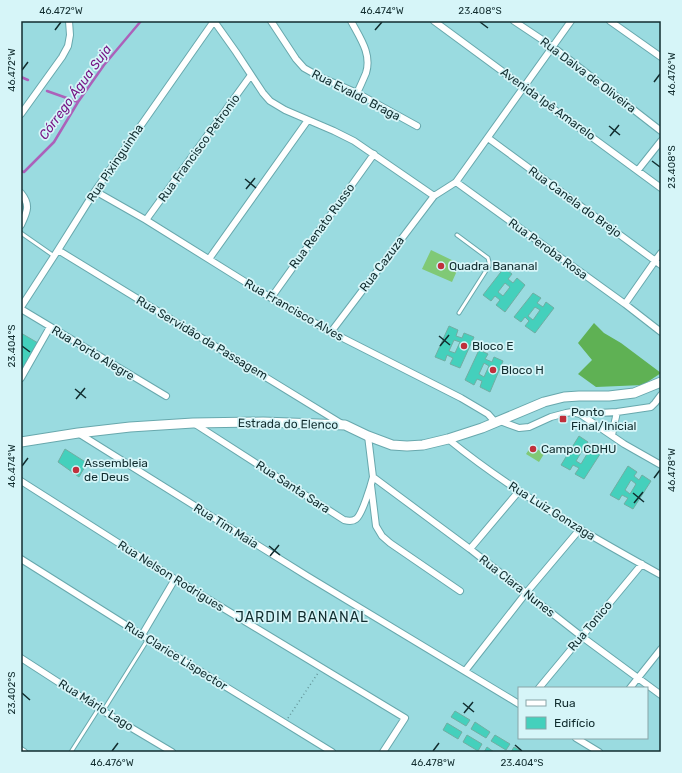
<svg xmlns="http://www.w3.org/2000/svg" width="682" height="773" font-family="Rubik,sans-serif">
<rect width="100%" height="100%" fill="#9adbe0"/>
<path fill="#80c976" d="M431,250L460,264L452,282L422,269Z
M532,445L544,454L539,462L526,454Z"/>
<path fill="#5fb154" d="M594,323L604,333L621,343L661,373L643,385L596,387L578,374L592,360L578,343Z"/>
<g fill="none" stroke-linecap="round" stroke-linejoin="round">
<path stroke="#ac61ba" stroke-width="2.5" d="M21,77L28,80
M47,91L78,102
M21,171L24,172L54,142L78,102L104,65L141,21"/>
</g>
<path fill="#44d0bc" stroke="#70aea3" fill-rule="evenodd" d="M504,268L512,274L508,279L513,283L517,278L525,285L505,312L496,305L500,300L495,296L491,301L483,295ZM505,283L510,287L503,296L498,292Z
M533,293L541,298L537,303L543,307L546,302L554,308L535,333L525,326L529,321L525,317L521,322L514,317ZM535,307L540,310L533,320L528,316Z
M449,326L458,330L456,336L462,338L464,333L474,337L460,368L450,364L453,358L447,355L445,361L435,357ZM454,340L460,342L455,353L449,351Z
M21,333L38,343L21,374Z
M479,350L488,354L485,359L492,362L494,357L503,361L490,392L480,387L482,381L477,379L474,385L465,380ZM484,363L489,366L484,377L479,374Z
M579,436L588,442L585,447L590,450L593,445L602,451L584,479L575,474L579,468L573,465L570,470L561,465ZM582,451L587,454L581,464L576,461Z
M65,449L87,463L79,477L58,462Z
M628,466L637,472L634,476L639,480L642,475L651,481L633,509L624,504L628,498L622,495L619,500L610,495ZM631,480L636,484L630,494L625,490Z
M455,711L470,720L466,726L451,717Z
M475,722L490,732L486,738L471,729Z
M447,723L462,732L458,739L443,730Z
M467,735L482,744L478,751L463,742Z
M495,735L510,744L506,750L491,741Z
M487,747L494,752H484Z
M514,747L523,752H511Z"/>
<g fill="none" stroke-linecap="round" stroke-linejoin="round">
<g stroke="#68a8ad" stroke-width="5">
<path id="lane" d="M21,233L54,256
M457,235L488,258L489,262V266L459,313
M103,711L148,639
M71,752L99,708"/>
</g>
<g stroke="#68a8ad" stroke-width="8">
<path id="street" d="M214,21L236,52L263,93L270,101L285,110L334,131L354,141L434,196
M271,21L296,59L304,68L320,77L357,93L417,126
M351,21C360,38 372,54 366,73C363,80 360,87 357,93
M434,21L661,188
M514,21L553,47L661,131
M610,21L661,57
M21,114L62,57L68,46L70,35L69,21
M488,138L661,265
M638,170L661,141
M456,182L571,21
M95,191L146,220L271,298L331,332L461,398L488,414L496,423
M21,193C31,205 27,212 21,225
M146,220L251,75
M58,250L342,424
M209,259L308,120
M271,298L374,154
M625,304L655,261L661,253
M21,307L58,250L95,191L214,21
M21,309L166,396
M331,332L434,196L456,182L625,304L661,332
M21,378L50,327
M580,414L624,444L661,465
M500,421L519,428L529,427L551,417L566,413L572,412L580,414L617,412L651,407L655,403L661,395
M195,424L344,520C348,521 352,522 356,519C362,515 371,485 373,477L368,436
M78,433L307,576L519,704
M612,435L617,412
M448,439C513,492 587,534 661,575
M373,477L470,549L581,636L661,695
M21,481L175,579L405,718L383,752
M371,485L376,526L382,536L390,543L460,591
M470,549L519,491
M21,559L148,639L332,752
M142,635L175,579
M21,658L103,711L172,752
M465,671L526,593L580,529
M539,688L642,564
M630,688L661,649
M576,738L599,752
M21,750L24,752"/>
</g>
<g stroke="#68a8ad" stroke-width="11">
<path id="secondary" d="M21,442L78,433L130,427L193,423L263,422L345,425L368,436L392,445L407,446L423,445L448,439L482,428L544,402L564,397L579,396H609L634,393L661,382"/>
</g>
<path stroke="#639498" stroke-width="1.5" stroke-dasharray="1 3" stroke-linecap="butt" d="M288,718L318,673"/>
<use href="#lane" stroke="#fff" stroke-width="3"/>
<use href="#street" stroke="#fff" stroke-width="6"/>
<use href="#secondary" stroke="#fff" stroke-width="9"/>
</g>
<path fill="none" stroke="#122d2f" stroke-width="1.5" d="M480,22L488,28M55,30L61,22M375,30L382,22M22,70L28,62M654,82L660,74M609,126L620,135M610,136L619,125M652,161L660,167M245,179L256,188M246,189L255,178M439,336L450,345M22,346L30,352M440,346L449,335M75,389L86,398M76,399L85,388M22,466L28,458M654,478L660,470M633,493L644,502M634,503L643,492M269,546L280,555M270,556L279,545M22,693L30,700M463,703L474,712M464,713L473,702M515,745L522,751M112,751L118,743M433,751L439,743"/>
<g fill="#c0303c" stroke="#d6f5f8" stroke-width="1.5">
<circle cx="441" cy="266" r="4"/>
<circle cx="464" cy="346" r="4"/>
<circle cx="493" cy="370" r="4"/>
<rect x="559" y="415" width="8" height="8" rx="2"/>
<circle cx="533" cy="449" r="4"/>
<circle cx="76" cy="470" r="4"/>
</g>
<g text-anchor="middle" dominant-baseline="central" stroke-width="3.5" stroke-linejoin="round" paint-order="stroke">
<g font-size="12" fill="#122d2f" stroke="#d6f5f8">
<text transform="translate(588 75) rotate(37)">Rua Dalva de Oliveira</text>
<text transform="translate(356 95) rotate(27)">Rua Evaldo Braga</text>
<text transform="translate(548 104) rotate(36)">Avenida Ipê Amarelo</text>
<text transform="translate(199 148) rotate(-54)">Rua Francisco Petronio</text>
<text transform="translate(115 163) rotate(-56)">Rua Pixinguinha</text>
<text transform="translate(575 202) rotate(36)">Rua Canela do Brejo</text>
<text transform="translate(322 226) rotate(-54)">Rua Renato Russo</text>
<text transform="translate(548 249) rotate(36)">Rua Peroba Rosa</text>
<text transform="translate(382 264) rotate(-53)">Rua Cazuza</text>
<text transform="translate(294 310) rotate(30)">Rua Francisco Alves</text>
<text transform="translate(202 338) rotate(31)">Rua Servidão da Passagem</text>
<text transform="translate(93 353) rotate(31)">Rua Porto Alegre</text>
<text transform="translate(288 424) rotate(1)">Estrada do Elenco</text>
<text transform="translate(293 487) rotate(33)">Rua Santa Sara</text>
<text transform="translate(552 511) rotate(32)">Rua Luiz Gonzaga</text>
<text transform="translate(226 526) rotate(32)">Rua Tim Maia</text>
<text transform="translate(171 576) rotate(32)">Rua Nelson Rodrigues</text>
<text transform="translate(517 586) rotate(38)">Rua Clara Nunes</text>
<text transform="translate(590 626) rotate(-50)">Rua Tonico</text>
<text transform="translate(176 656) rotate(32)">Rua Clarice Lispector</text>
<text transform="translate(96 705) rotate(32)">Rua Mário Lago</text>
</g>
<g font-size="12" fill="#122d2f" stroke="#d6f5f8" text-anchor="start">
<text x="449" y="266">Quadra Bananal</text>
<text x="472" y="346">Bloco E</text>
<text x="501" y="370">Bloco H</text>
<text x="571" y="412">Ponto<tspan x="571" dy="14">Final/Inicial</tspan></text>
<text x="541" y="449">Campo CDHU</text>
<text x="84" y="463">Assembleia<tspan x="84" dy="14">de Deus</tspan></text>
</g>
<g font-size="13" font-style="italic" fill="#771686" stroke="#d6f5f8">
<text transform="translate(75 92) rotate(-54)">Córrego Água Suja</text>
</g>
<g font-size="14" letter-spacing="1" fill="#122d2f" stroke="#d6f5f8">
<text x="302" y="617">JARDIM BANANAL</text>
</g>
</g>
<rect width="682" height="773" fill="none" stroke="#d6f5f8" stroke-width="44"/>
<rect x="518" y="687" width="130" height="52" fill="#d6f5f8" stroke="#88a5a8"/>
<rect x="526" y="700" width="20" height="6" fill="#ffffff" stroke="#88a5a8"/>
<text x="554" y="707" font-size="12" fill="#122d2f">Rua</text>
<rect x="526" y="717" width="20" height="12" fill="#44d0bc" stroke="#88a5a8"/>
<text x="554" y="727" font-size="12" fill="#122d2f">Edifício</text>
<rect x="22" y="22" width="638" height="729" fill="none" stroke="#122d2f" stroke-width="1.5"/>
<g font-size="10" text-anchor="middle" fill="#122d2f">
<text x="61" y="14">46.472°W</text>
<text x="382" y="14">46.474°W</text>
<text x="480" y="14">23.408°S</text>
<text transform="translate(11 70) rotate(-90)" y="4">46.472°W</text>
<text transform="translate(671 74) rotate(-90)" y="4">46.476°W</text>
<text transform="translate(671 167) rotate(-90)" y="4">23.408°S</text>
<text transform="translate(11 346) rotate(-90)" y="4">23.404°S</text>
<text transform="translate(11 466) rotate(-90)" y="4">46.474°W</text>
<text transform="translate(671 470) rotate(-90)" y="4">46.478°W</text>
<text transform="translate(11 693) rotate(-90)" y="4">23.402°S</text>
<text x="112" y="766">46.476°W</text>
<text x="433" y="766">46.478°W</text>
<text x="522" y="766">23.404°S</text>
</g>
</svg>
